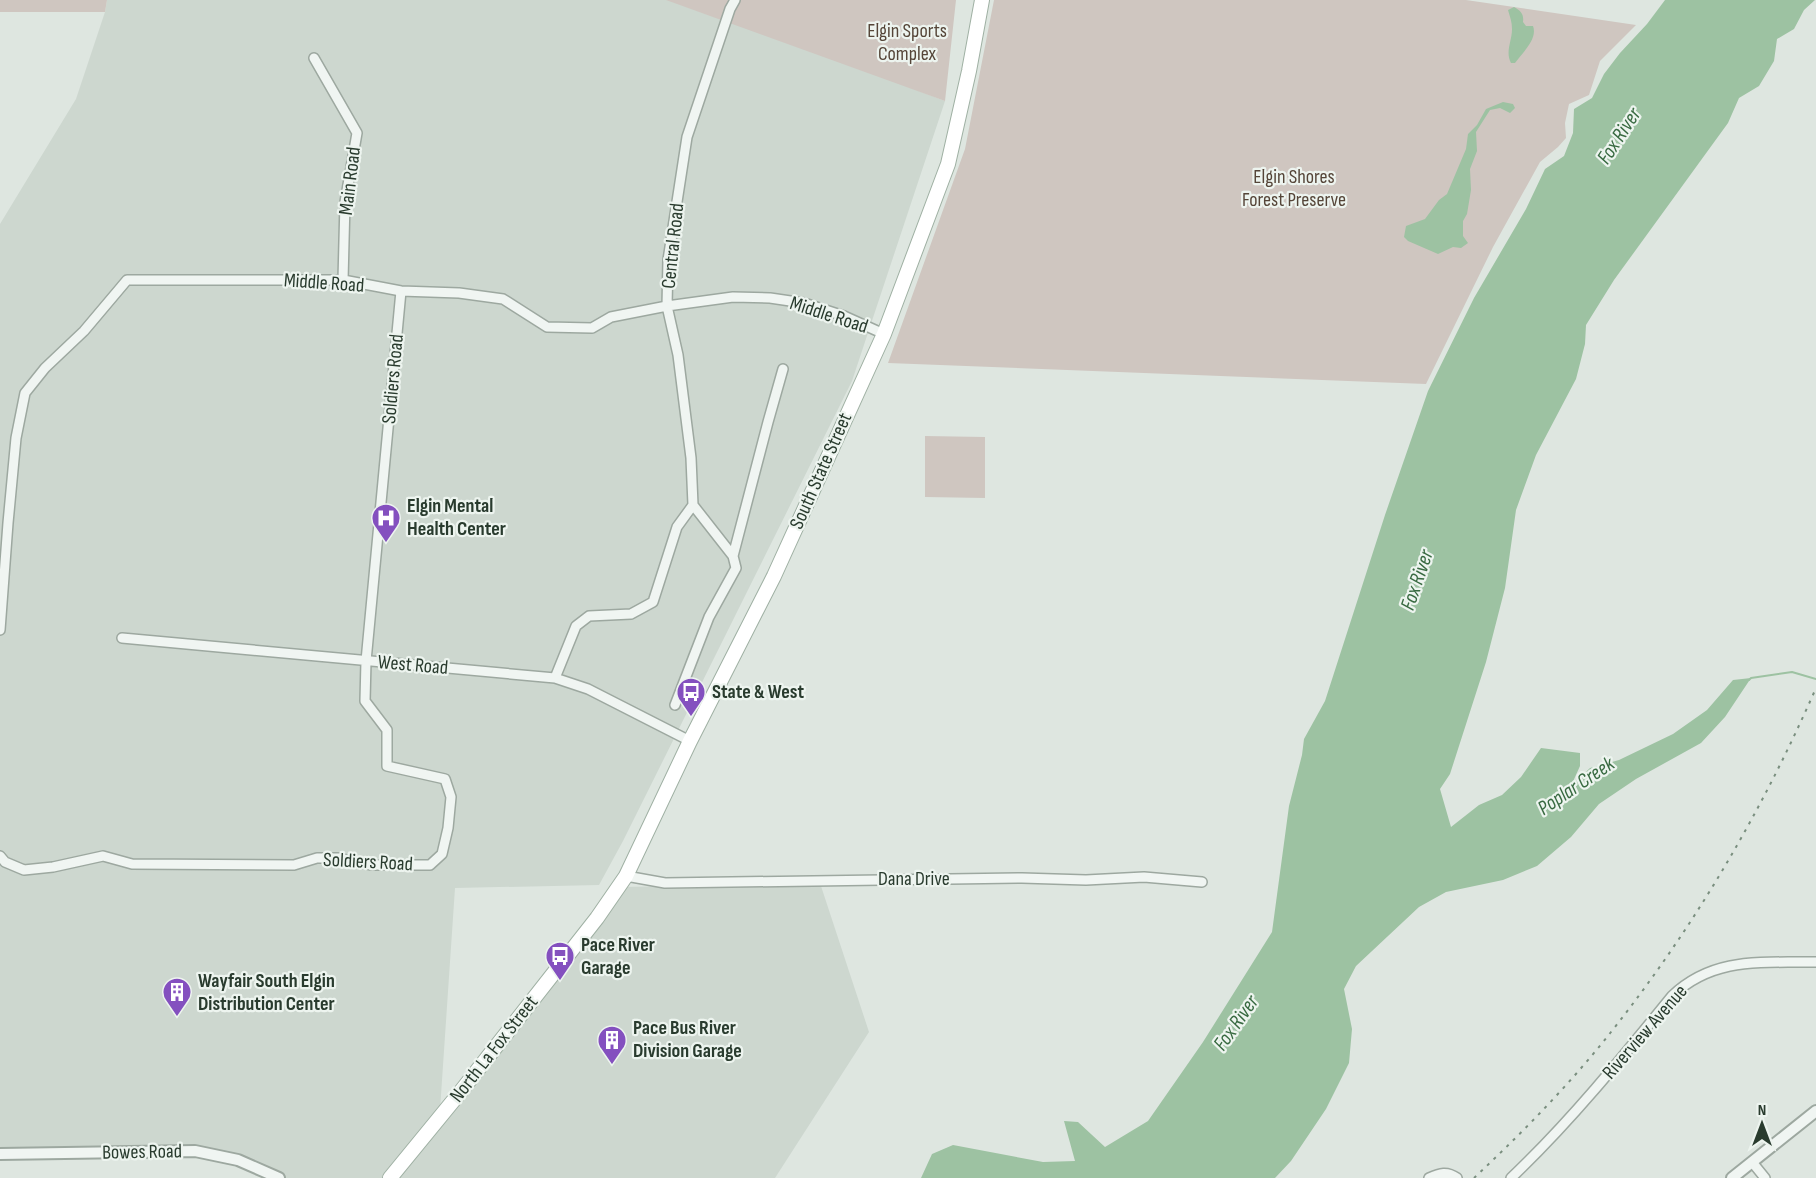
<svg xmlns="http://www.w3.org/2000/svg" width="1816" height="1178" font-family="'Sofia Sans Condensed',sans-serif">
<rect width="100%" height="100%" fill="#dee6e0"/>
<path fill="#cdd7cf" d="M107,0H683L945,101L852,381L623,841L599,885L455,888L440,1110L387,1178H286L239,1158L194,1147L0,1149V224L76,99L105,12Z
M820,883L869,1032L775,1178H392L622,887Z"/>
<path fill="#cfc6c0" d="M0,0H107L105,12H0Z
M666,0H956L945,101Z
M994,0H1466L1636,25L1600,61L1589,95L1569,104L1565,123L1566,138L1558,147L1540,162L1493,247L1426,384L888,363L965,149Z
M925,436L985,437V498L925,497Z"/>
<path fill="#9dc2a2" d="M1665,0H1815L1804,10L1794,29L1777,39L1774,61L1759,86L1739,98L1728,123L1614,280L1586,325L1585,344L1576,379L1536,455L1516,510L1505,588L1486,662L1450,774L1440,789L1451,827L1479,805L1502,795L1521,777L1541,748L1580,753V766L1571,786L1590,768L1619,760L1673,734L1707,710L1733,680L1751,678L1725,717L1701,743L1636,779L1599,804L1571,837L1537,866L1503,880L1446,892L1419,907L1356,966L1344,989L1352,1029L1349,1063L1326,1109L1291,1161L1275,1178H921L932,1154L953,1145L1043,1162L1075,1161L1064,1121L1078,1122L1105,1147L1148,1121L1203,1042L1272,932L1289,806L1302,755L1304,739L1325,701L1385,515L1428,391L1474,298L1526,209L1545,169L1564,156L1573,133L1574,109L1592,98L1604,74L1620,53L1647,24Z
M1514,7C1521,11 1524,14 1523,22L1526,26H1533C1538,39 1522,53 1515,63H1511C1505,52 1512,41 1512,29C1512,22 1510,17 1508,10Z
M1503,102L1513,104L1515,108L1510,113L1500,108L1490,110L1476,132L1477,151L1470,169L1471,190L1467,214L1463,221V236L1468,243L1461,248L1453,247L1438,254L1408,241L1404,237L1406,226L1425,219L1439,200L1447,194L1466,149L1468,134L1477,125L1486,109Z"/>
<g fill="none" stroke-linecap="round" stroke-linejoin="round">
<path stroke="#9dc2a2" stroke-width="2" d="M1749,680L1751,678L1792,672L1816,679"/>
<g stroke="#9da8a0" stroke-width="12">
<path id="minor" d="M314,58L357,133L345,202L343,280
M733,556L693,505L691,458L678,355L667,306L668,260L687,137L730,9L735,0
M0,630L8,523L16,438L25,393L45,368L84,331L127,280H343L401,291L459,293L503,299L547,327L592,328L611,317L667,306L733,297L770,298L804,303L844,316L884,334
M122,638L555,678L588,689L690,741
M555,678L576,626L589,616L631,614L653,602L677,527L693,505
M675,705L709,617L736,568L733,556L768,422L783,369
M0,856L5,862L24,870L53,867L103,856L132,864L294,865L317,858H338L371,865H430L442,854L448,828L451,797L445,779L387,766V730L365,701L366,661L401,291
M626,876L665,883L1022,878L1086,880L1144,877L1202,882
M1752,1162L1765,1178
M1429,1178C1440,1173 1447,1171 1457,1178
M1511,1178C1570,1122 1621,1059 1672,996C1714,956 1763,963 1816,962"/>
</g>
<g stroke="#9da8a0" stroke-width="14">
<path id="tertiary" d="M0,1154L195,1151L238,1160L279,1178
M1732,1178L1816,1111"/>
</g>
<g stroke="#9fb0a3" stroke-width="16">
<path id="primary" d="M390,1178L458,1095L597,918L626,876L690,741L774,576L884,334L948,164L969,71L982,0"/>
</g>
<use href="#minor" stroke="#f0f5f2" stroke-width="9"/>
<use href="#tertiary" stroke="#f0f5f2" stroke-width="10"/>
<use href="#primary" stroke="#fff" stroke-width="14"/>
<path stroke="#798e7e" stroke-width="2" stroke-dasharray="3 6" stroke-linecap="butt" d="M1474,1178C1523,1132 1570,1084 1611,1032C1695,926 1762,811 1816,688"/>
</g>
<defs>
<g id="hospital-pin" transform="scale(1.5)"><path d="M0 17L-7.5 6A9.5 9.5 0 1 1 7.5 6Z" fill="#8450bf" stroke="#edf4ef"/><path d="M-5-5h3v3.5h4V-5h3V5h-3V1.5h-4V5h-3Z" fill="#fff"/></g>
<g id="bus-pin" transform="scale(1.5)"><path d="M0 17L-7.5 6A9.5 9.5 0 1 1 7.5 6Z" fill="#8450bf" stroke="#edf4ef"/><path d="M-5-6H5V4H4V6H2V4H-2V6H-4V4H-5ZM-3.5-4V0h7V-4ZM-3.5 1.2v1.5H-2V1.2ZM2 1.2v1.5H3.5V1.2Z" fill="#fff"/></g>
<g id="building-pin" transform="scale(1.5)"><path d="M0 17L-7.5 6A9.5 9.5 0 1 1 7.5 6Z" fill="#8450bf" stroke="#edf4ef"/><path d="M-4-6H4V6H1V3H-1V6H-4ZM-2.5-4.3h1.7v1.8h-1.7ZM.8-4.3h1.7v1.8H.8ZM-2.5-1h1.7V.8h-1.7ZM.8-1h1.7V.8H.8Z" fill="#fff"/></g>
</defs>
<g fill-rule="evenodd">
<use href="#hospital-pin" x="386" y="518"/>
<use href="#bus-pin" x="691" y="692"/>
<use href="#bus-pin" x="560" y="956"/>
<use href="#building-pin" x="177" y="992"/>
<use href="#building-pin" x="612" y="1040"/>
</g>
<g text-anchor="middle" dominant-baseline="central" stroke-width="4.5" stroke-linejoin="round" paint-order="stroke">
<g font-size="20" fill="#554538" stroke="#edf4ef">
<text x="907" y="31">Elgin Sports<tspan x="907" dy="23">Complex</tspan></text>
<text x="1294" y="177">Elgin Shores<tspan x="1294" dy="23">Forest Preserve</tspan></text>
</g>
<g font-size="20" fill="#293b2e" stroke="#edf4ef">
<text transform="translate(350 181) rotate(-83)">Main Road</text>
<text transform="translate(673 246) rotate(-84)">Central Road</text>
<text transform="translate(324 283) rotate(4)">Middle Road</text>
<text transform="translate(829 315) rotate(18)">Middle Road</text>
<text transform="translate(393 379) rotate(-85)">Soldiers Road</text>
<text transform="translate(821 471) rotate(-66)">South State Street</text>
<text transform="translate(413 665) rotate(5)">West Road</text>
<text transform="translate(368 862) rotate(3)">Soldiers Road</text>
<text x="914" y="879">Dana Drive</text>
<text transform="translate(1645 1032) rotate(-49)">Riverview Avenue</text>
<text transform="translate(494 1049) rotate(-52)">North La Fox Street</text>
<text transform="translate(142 1152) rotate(-1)">Bowes Road</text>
</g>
<g font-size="20" font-weight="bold" fill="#293b2e" stroke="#edf4ef" text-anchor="start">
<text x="407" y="506">Elgin Mental<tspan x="407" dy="23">Health Center</tspan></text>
<text x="712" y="692">State &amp; West</text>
<text x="581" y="945">Pace River<tspan x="581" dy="23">Garage</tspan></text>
<text x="198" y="981">Wayfair South Elgin<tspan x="198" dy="23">Distribution Center</tspan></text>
<text x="633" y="1028">Pace Bus River<tspan x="633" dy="23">Division Garage</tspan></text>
</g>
<g font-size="21" font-style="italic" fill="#386a41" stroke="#edf4ef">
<text transform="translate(1619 136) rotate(-57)">Fox River</text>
<text transform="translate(1417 580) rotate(-71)">Fox River</text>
<text transform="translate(1576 786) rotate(-34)">Poplar Creek</text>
<text transform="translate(1236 1023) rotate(-55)">Fox River</text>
</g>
</g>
<g transform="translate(1762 1124)" stroke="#edf4ef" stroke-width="4.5" paint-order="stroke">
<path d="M0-4.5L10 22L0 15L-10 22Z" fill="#293b2e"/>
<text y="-9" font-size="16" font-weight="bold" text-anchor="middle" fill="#293b2e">N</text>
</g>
</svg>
